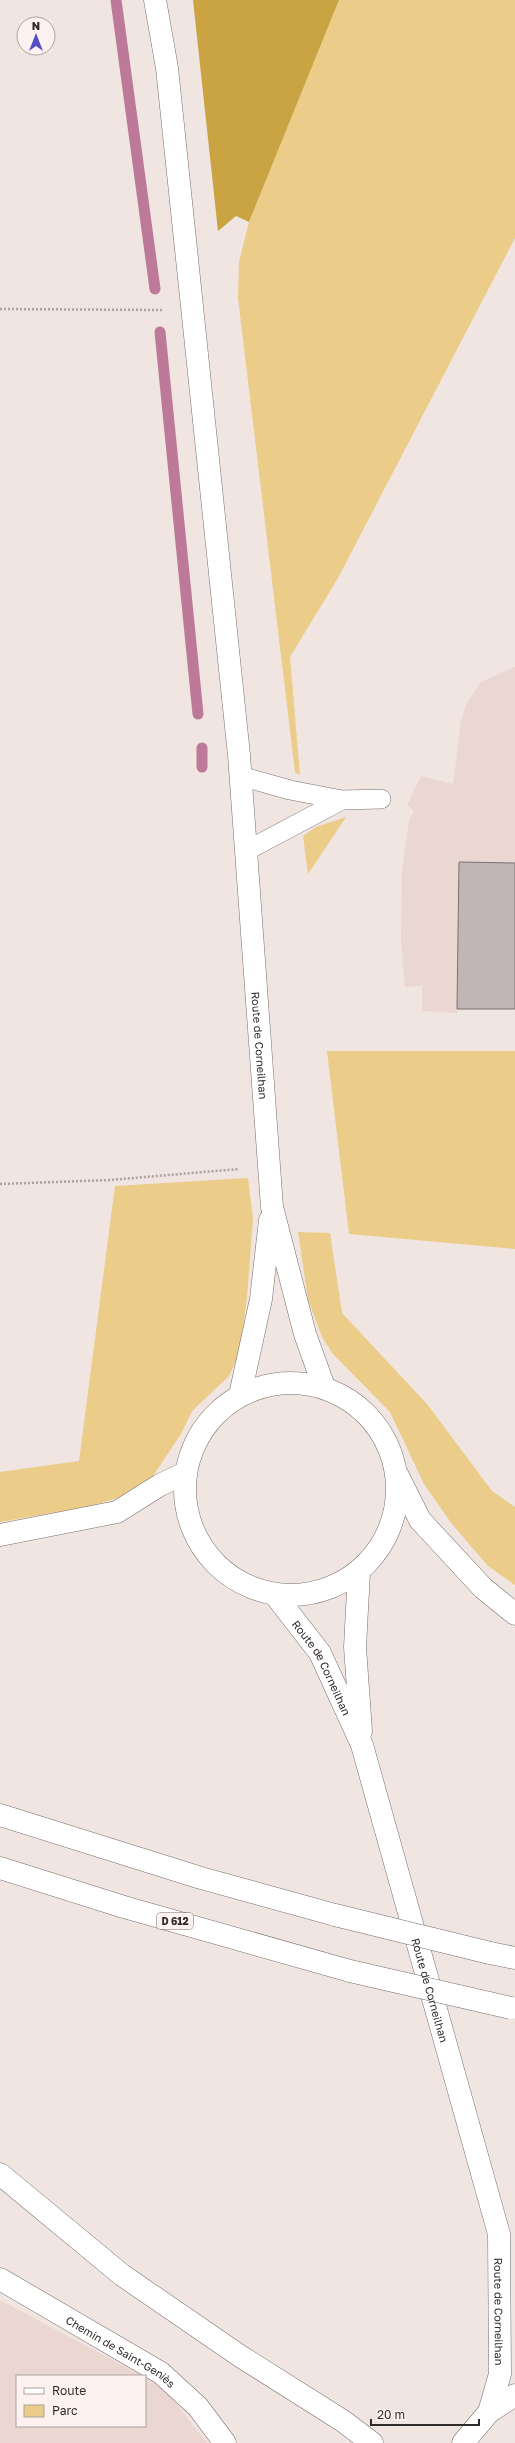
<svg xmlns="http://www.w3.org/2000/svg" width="515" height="2443" font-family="'Golos Text',sans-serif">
<rect width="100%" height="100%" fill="#f0e5e1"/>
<path fill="#ead7d1" d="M515,667V1009H457V1013L422,1011V986L405,987L401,940L402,870L409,821L414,810L407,805L421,776L453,784L461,722L466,704L481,682Z
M0,2300L143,2376H17V2426H145V2377L164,2388L207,2443H0Z"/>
<path fill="#ebcc88" d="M339,0H515V238L338,578L290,657L300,775L295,772L238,298L239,262L249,222Z
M346,817L308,874L303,836L316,827Z
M327,1051H515V1249L349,1234Z
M248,1178L253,1219L247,1297L240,1352L229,1376L192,1411L181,1434L153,1476L126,1495L92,1506L0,1522V1472L79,1461L115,1186Z
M298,1232L330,1233L342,1313L427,1404L492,1491L515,1507V1585L488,1566L452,1524L424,1484L390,1412L333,1354L322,1337L308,1299Z"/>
<path fill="#caa342" d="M193,0H339L249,222L236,216L218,231Z"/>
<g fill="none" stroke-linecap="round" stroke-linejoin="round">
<path stroke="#bd7a98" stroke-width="11" d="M116,0L155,289
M160,332L198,714
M202,767V748"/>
</g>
<path fill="#c1b6b6" stroke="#7b7171" d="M459,862L515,863V1009H457Z"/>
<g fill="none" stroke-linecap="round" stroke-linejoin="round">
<g stroke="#786e6b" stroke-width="20">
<path id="service" d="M240,776L290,790L342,800
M246,851L342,800L381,799"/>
</g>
<g stroke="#786e6b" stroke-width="23">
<g id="minor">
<path id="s1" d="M0,2279L161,2373L198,2407L225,2443"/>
</g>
</g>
<g stroke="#786e6b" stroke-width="23">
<g id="tertiary">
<path id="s2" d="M155,0L167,68L239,755L272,1207L305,1334L324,1387"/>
<circle cx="291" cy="1489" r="106"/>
<path d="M240,1395L261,1299L270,1220"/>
<path d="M359,1572L355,1647L361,1731"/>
<path id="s3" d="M275,1595L320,1653L362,1745L499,2234L500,2374L489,2412"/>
<path d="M463,2443L489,2412L515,2395"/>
</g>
</g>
<g stroke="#786e6b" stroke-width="23">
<path id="trunk" d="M398,1476L420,1520L483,1588L515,1614
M0,1535L117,1512L160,1485L185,1473
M0,1815L201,1878L335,1915
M0,1868L124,1907L350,1971
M490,1953L515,1958
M0,2174L122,2275L240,2356L343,2421L372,2443"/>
</g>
<path stroke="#a9a19e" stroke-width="2.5" stroke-dasharray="2 2" stroke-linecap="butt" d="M0,309L162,310
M0,1184L110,1180L239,1169"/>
<use href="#service" stroke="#fff" stroke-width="19"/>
<use href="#minor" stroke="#fff" stroke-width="22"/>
<use href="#tertiary" stroke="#fff" stroke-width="22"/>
<use href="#trunk" stroke="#fff" stroke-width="22"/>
<g stroke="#786e6b" stroke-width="23" stroke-linecap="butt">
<path id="trunk-bridge" d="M335,1915L490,1953
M350,1971L511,2008"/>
</g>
<use href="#trunk-bridge" stroke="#fff" stroke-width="22"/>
</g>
<g text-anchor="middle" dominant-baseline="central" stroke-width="3" stroke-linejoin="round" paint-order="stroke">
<rect fill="#fdf2ef" stroke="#6d6765" stroke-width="1" x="157" y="1913" width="36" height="16" rx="3"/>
<g font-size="10" font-weight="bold" fill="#2f2b2a">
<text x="175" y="1921">D 612</text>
</g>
<g font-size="11" fill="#2f2b2a" stroke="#fdf2ef">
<text stroke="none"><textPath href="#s2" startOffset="1051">Route de Corneilhan</textPath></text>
<text stroke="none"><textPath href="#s3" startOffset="87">Route de Corneilhan</textPath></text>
<text stroke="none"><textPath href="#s3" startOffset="429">Route de Corneilhan</textPath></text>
<text stroke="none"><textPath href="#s3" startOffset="760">Route de Corneilhan</textPath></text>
<text stroke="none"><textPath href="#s1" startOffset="141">Chemin de Saint-Geniès</textPath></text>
</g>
</g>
<rect x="16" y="2375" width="130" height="52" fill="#fdf2ef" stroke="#aba2a0"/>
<rect x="24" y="2388" width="20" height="6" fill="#ffffff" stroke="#aba2a0"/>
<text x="52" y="2395" font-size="12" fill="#2f2b2a">Route</text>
<rect x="24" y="2405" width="20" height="12" fill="#ebcc88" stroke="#aba2a0"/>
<text x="52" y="2415" font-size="12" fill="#2f2b2a">Parc</text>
<g transform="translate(36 36)"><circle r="19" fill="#fdf2ef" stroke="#aba2a0"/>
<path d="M0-3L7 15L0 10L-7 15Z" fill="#554ec6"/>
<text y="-6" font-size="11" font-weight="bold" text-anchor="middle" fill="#2f2b2a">N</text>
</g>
<path d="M371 2419v6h108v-6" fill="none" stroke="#2f2b2a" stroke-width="2"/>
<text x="377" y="2419" font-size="12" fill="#2f2b2a" stroke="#fdf2ef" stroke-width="3" paint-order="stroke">20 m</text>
</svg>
